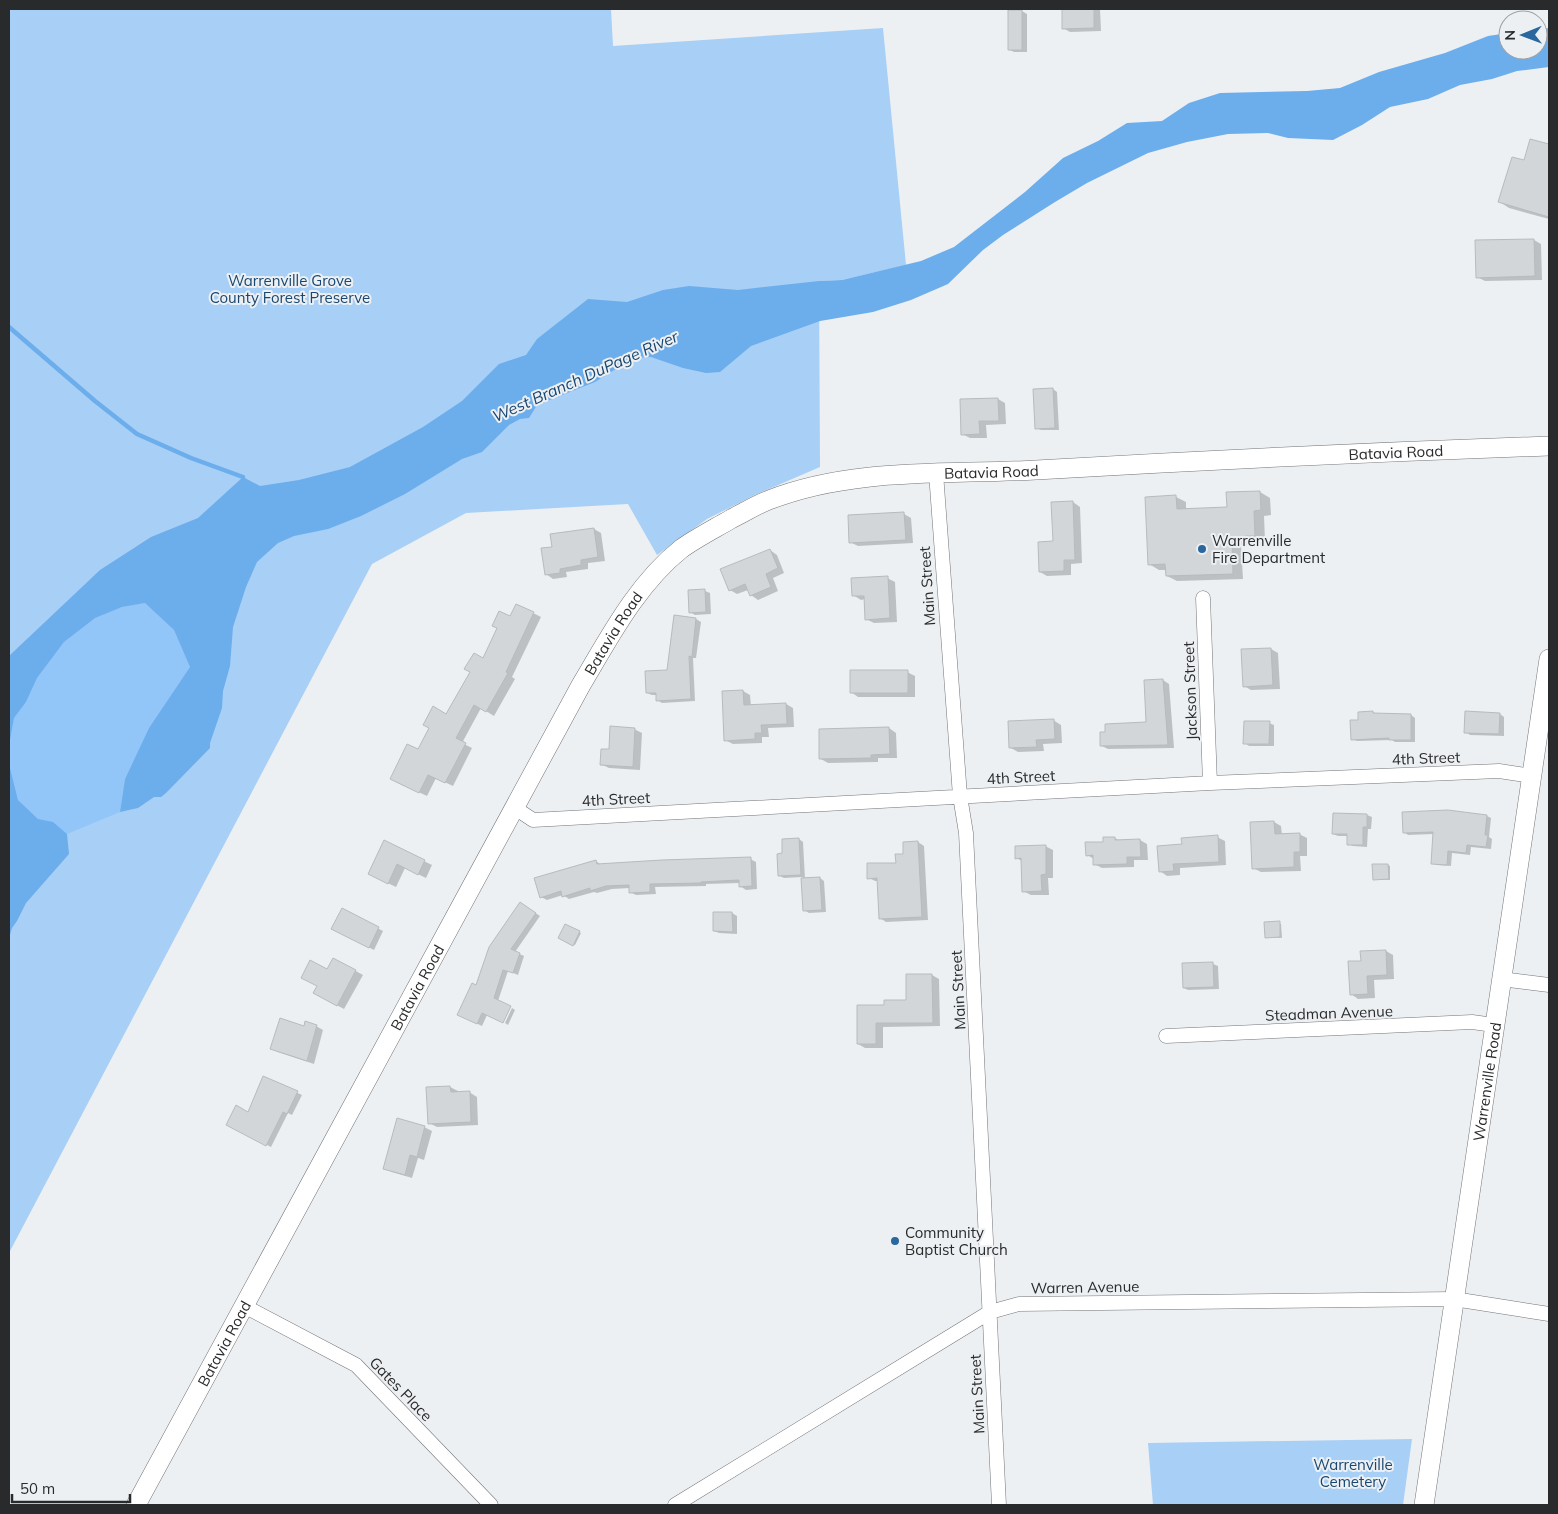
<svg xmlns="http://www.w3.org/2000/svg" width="1558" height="1514" font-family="Mulish,sans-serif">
<rect width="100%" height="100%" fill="#edf0f3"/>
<path fill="#a8cff6" d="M9,9H611L613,46L883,28L906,265L842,280L819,281L820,467L755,495L707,519L657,555L628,504L466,513L372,564L9,1253Z
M1412,1439L1403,1505H1153L1148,1443Z"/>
<path fill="#92c6f9" d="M145,603L174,630L190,667L149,728L125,779L120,812L67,834L38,819L18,800L9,764V746L14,718L26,702L37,678L64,642L94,618L122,607Z"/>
<path fill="#6cadec" d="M1549,28V67L1517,71L1492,79L1460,85L1428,99L1390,107L1362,125L1333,140L1288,138L1268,133L1228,134L1187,142L1148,153L1087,183L1055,202L1003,235L983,250L948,284L911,300L873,312L820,321L751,346L720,372L706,373L683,368L651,357L633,358L595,382L537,405L529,418L520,419L509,425L482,452L462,459L405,494L361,516L328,529L294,536L278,543L257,562L246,587L233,627L230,666L223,691L222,708L210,743V748L166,793L161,797H154L138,808L120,812L125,779L149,728L190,667L174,630L145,603L122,607L95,618L64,642L37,678L26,702L14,718L9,746V656L100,570L151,537L198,518L243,477L260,486L299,480L350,467L423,427L462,401L499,364L526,355L537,339L588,299L627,302L663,290L689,286L738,290L819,281L842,280L921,261L954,247L1025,192L1063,158L1098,141L1127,123L1162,121L1189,103L1220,93L1307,91L1340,88L1379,72L1445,53L1488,36L1508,33V50H1538V29Z
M9,764L18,800L38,819L53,822L67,834L69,854L26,903L17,921L12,928L9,938Z"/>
<path fill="#0003" d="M1063,9H1100L1101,31L1070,32L1063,28Z
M1010,11H1022L1027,14V52H1014L1010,50Z
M1531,140L1549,146V219L1509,208L1500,202L1524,162Z
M1534,240L1541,244L1542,280L1485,281L1477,277Z
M1053,389L1057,392L1059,430H1041L1036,428Z
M998,399L1005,403L1006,424L986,425L987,438H970L962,434Z
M1260,492L1270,498L1271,515L1264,516L1265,541L1255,542V544L1241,545L1243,579L1177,581L1167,576V570H1159L1149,564L1176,497L1186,502V510L1229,508L1228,493Z
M1073,502L1080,507L1082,563L1071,564V575L1047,576L1040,572Z
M904,514L911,518L913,543L858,546L850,542Z
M594,529L601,533L605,561L588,563V569L566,572L567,577L553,579L546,574L554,548Z
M770,550L777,555L784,573L773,578L778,591L758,600L751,595L748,590L737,594L730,590Z
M887,578L895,582L897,622L874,623L866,619L865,599L861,600L853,595Z
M705,591L710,593L711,614L695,615L690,612Z
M533,613L541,617L512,677L515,679L494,716L481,708L462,743L472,748L453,786L436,778L427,796L399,783L418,751L446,715L510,618Z
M675,616L696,619L701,622L696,658H693L695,701L662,703L657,700V695H652L647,693L668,672Z
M1271,649L1278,653L1280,689L1251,690L1244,686Z
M907,672L915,676V697H858L851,692Z
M1163,680L1169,684L1174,748L1108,749L1102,746L1147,723Z
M743,691L750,695L751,706L786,704L793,708L794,727L768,728L769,737H762V743L733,744L725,740Z
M1373,712L1376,714L1411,715L1415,718V742H1395L1392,740L1357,741L1352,739L1359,721Z
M1500,714L1504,717V736L1470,735L1466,732Z
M1053,720L1061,725L1062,743L1043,744L1044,751L1018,752L1011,748Z
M1269,723L1274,725V746H1249L1245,743Z
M889,728L896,733L897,758H878V762L828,763L821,759L820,730Z
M634,729L642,733L640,770L609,768L601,764L610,751Z
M1334,814L1367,815L1372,817L1371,829H1368L1367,847L1353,846L1348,844V836H1338L1333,834Z
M1487,816L1491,818L1489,837L1492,839L1491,849L1471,847L1470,855L1452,853L1451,866L1437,865L1432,863L1434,834L1408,835L1404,832Z
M1274,822L1281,826L1282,835L1299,834L1307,838V856H1300L1301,871L1261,872L1253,868Z
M1217,837L1225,841L1226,865L1180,868V875L1167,876L1160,871L1183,846Z
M1115,838L1120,841L1140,840L1147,844L1148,860H1134V867L1102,868L1094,864V859L1087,855Z
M799,839L803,842L805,879L820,878L824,881L826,912L809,913L804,910L803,877L784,878L780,876L784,854Z
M385,842L432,865L426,878L405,868L396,887L377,878Z
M918,842L924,846L928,920L886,922L880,918L879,881H875L869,878L897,864Z
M1045,846L1053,850V878H1048L1049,895H1031L1023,891L1022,861L1016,858Z
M750,859L756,862L757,889L746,890L740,886V883L706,884V886L655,887L656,894L636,895L630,892V888L612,889L597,893L594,892L569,899L563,895L547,900L541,897L596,861L601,865Z
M1388,865L1390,866V880L1374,879Z
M525,906L540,916L515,952L524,956L518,975L508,971L498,1001L487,1015L482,1026L463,1017L476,987Z
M342,910L383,931L374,950L333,929Z
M714,913H732L737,916V934L719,933L714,931Z
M1279,923L1281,924L1282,938L1266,937Z
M566,925L581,933L575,945L559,938Z
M1386,951L1393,955L1394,979L1374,980L1375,998L1358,999L1351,994L1362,962V952Z
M334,959L363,975L344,1009L314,993Z
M1213,964L1218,966L1219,989L1188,990L1184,988Z
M907,975H932L939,979L940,1026L883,1027V1048H865L858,1044L885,1006L907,1001Z
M512,1008L515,1010L508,1025L505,1023Z
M316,1026L323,1030L314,1064L278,1052L271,1048Z
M264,1078L302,1095L292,1115L288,1113L271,1147L228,1125L249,1113Z
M450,1087L458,1091V1093L469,1092L477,1097L478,1125L437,1127L429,1123L427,1089Z
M424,1127L432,1131L424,1160L418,1158L412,1178L392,1172L384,1168Z"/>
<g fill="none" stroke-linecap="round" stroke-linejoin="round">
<path stroke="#6cadec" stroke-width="4.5" d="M9,327L95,401L137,434L191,458L243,477"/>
</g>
<path fill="#d3d6d9" stroke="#b8bbbd" d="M1062,9H1094V28L1062,29Z
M1008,10H1022V50H1008Z
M1530,139L1549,144V217L1498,202L1512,157L1524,160Z
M1534,239L1535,276L1476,278L1475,240Z
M1053,388L1055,428L1035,429L1033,389Z
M998,398L999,421H979L980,434L961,435L960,399Z
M1260,491L1261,510L1254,511L1255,536H1245V539L1232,540L1233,574L1166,576L1165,564L1148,565L1145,497L1176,495L1177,509L1227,507L1226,492Z
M1073,501L1075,560H1064V571L1039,572L1038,542L1053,541L1051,502Z
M904,512L906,540L849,543L848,515Z
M594,528L598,557L581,560V565L560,569V573L545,575L541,548L552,547L550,534Z
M770,549L778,568L766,574L771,587L750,596L745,584L729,591L720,569Z
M888,576L890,618L865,620L864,596H852L851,578Z
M705,589L706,612L689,613L688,590Z
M516,604L534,612L506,672L508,673L486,712L474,705L456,738L466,743L445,783L428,775L419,793L390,779L407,744L418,749L429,728L423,725L433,706L446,714L470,672L464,669L474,653L483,658L497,628L492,626L499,611L510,616Z
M674,615L696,618L692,657L689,656L691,699L656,701V693H646L645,671L667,670Z
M1271,648L1273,685L1243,687L1241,649Z
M850,670H908V693H850Z
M1163,679L1168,745L1100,746V732H1105V724L1146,722L1144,680Z
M743,690L744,705L786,703L787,724L761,725L762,733H755V739L724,741L722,691Z
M1373,711V713L1411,714V740H1389V738L1351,740L1350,720H1358V712Z
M1465,711L1500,713L1499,734L1464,733Z
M1054,719L1055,739L1036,740L1037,747L1009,748L1008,721Z
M1244,721H1270L1269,744H1243Z
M610,726L635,728L633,767L600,765L601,749H609Z
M889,727L890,754L871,755V758L819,759V729Z
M1448,810L1487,815L1485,835H1488L1486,847L1467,845L1466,853L1448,851L1447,865L1431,864L1433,832L1403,833L1402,812Z
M1333,813L1367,814V827H1363V845H1347V834H1332Z
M1274,821L1275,834L1300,833V852H1294V867L1252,869L1250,822Z
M1218,835L1219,862L1173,864L1174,871L1159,872L1157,846L1182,844L1181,838Z
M1103,837H1115V840L1140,839L1141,857H1127V864L1093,865V855L1086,856L1085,842H1103Z
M799,838L801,875L778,876L777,854L782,853V839Z
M384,840L425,860L418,875L397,864L388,884L368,874Z
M918,841L922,917L879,919L877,878L867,879V863H896L895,854H903V842Z
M1046,845V874L1041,875L1042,891L1022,892L1021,858L1015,859V846Z
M751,857L752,886L739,887V880L701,882V883L650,884V892L629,893V885L606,886L590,891V888L562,897L561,891L540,898L534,878L596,860L597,864L662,860Z
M1372,864H1388L1389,879L1373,880Z
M820,877L822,910L803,911L801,878Z
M520,902L536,913L511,949L520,953L513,973L503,970L494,998L511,1006L503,1023L482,1013L477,1024L457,1015L472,983L476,985L489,947Z
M342,908L379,927L369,948L331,929Z
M713,912H732L733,932L713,931Z
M1280,921V937L1265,938L1264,922Z
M565,924L580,931L573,946L558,938Z
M1386,950L1387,975L1367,976L1368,994L1350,995L1348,961H1361L1360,951Z
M333,958L356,970L337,1006L313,993L317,986L301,978L310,960L327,969Z
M1213,962L1214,987L1183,988L1182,963Z
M906,974H932L933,1023H876V1044H857V1005H884V1000H906Z
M280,1018L304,1026L305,1021L317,1025L307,1061L270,1049Z
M263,1076L298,1091L287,1114L283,1112L266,1146L226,1125L236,1105L248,1112Z
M450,1086L451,1092L470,1091L471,1122L428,1124L426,1087Z
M397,1118L425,1126L417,1157L410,1155L405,1175L383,1169Z"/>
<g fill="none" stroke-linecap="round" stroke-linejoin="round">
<g stroke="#727577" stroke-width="15">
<path id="minor" d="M936,473L960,796L966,833L999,1505
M1203,598L1210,783
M515,808L533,820L1210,783L1499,771L1532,776
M1501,979L1549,985
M1166,1036L1472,1022L1494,1025
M244,1306L356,1365L491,1505
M675,1505L990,1312L1019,1304L1454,1299L1549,1314"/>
</g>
<g stroke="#727577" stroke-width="20">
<g id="secondary">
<path id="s1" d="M136,1505L581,685C609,638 637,584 681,549C696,538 714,529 731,519C743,513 756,505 769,500C853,467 947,475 1036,470C1207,460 1378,452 1549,446"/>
<path id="s2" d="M1424,1505L1549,659"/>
</g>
</g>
<use href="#minor" stroke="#fff" stroke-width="14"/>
<use href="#secondary" stroke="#fff" stroke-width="19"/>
</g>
<g fill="#29679e" stroke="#edf0f3" stroke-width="2">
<circle cx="1202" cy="549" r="5"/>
<circle cx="895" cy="1241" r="5"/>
</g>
<g text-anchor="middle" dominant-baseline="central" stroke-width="4" stroke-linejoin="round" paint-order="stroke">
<g font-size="15" fill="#194771" stroke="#edf0f3">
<text x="290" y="280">Warrenville Grove<tspan x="290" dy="17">County Forest Preserve</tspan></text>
<text x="1353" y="1464">Warrenville<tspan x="1353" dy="17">Cemetery</tspan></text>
</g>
<g font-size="15" fill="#292a2b" stroke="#edf0f3">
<text stroke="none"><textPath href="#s1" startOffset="1834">Batavia Road</textPath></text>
<text stroke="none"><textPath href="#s1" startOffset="1429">Batavia Road</textPath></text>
<text transform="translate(927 586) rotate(-94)">Main Street</text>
<text stroke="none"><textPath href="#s1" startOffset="994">Batavia Road</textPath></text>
<text transform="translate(1190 691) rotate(-92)">Jackson Street</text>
<text transform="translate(1426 758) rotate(-2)">4th Street</text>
<text transform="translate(1021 777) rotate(-3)">4th Street</text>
<text transform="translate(616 799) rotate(-3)">4th Street</text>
<text stroke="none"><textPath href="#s1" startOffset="589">Batavia Road</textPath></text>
<text transform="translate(958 990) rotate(-93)">Main Street</text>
<text transform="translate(1329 1013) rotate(-2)">Steadman Avenue</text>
<text stroke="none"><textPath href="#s2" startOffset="428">Warrenville Road</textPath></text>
<text transform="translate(1085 1287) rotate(-1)">Warren Avenue</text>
<text stroke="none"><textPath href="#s1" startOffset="184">Batavia Road</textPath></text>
<text transform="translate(401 1389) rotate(46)">Gates Place</text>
<text transform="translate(977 1394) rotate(-93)">Main Street</text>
</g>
<g font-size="15" fill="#292a2b" stroke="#edf0f3" text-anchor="start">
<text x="1212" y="540">Warrenville<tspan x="1212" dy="17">Fire Department</tspan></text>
<text x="905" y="1232">Community<tspan x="905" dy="17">Baptist Church</tspan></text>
</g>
<g font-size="16" font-style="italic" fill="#17456f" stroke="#edf0f3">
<text transform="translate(585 376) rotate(-24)">West Branch DuPage River</text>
</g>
</g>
<rect width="1558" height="1514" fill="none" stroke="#292a2b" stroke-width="20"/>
<g transform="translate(1523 35) rotate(269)"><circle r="24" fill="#edf0f3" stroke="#9fa1a3"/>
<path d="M0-4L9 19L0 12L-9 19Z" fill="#29679e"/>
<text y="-8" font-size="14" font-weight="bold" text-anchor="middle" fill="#292a2b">N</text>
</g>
<path d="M12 1494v8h118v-8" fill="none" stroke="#292a2b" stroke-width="2.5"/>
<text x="20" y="1494" font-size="15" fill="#292a2b" stroke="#edf0f3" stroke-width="4" paint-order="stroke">50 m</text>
</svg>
